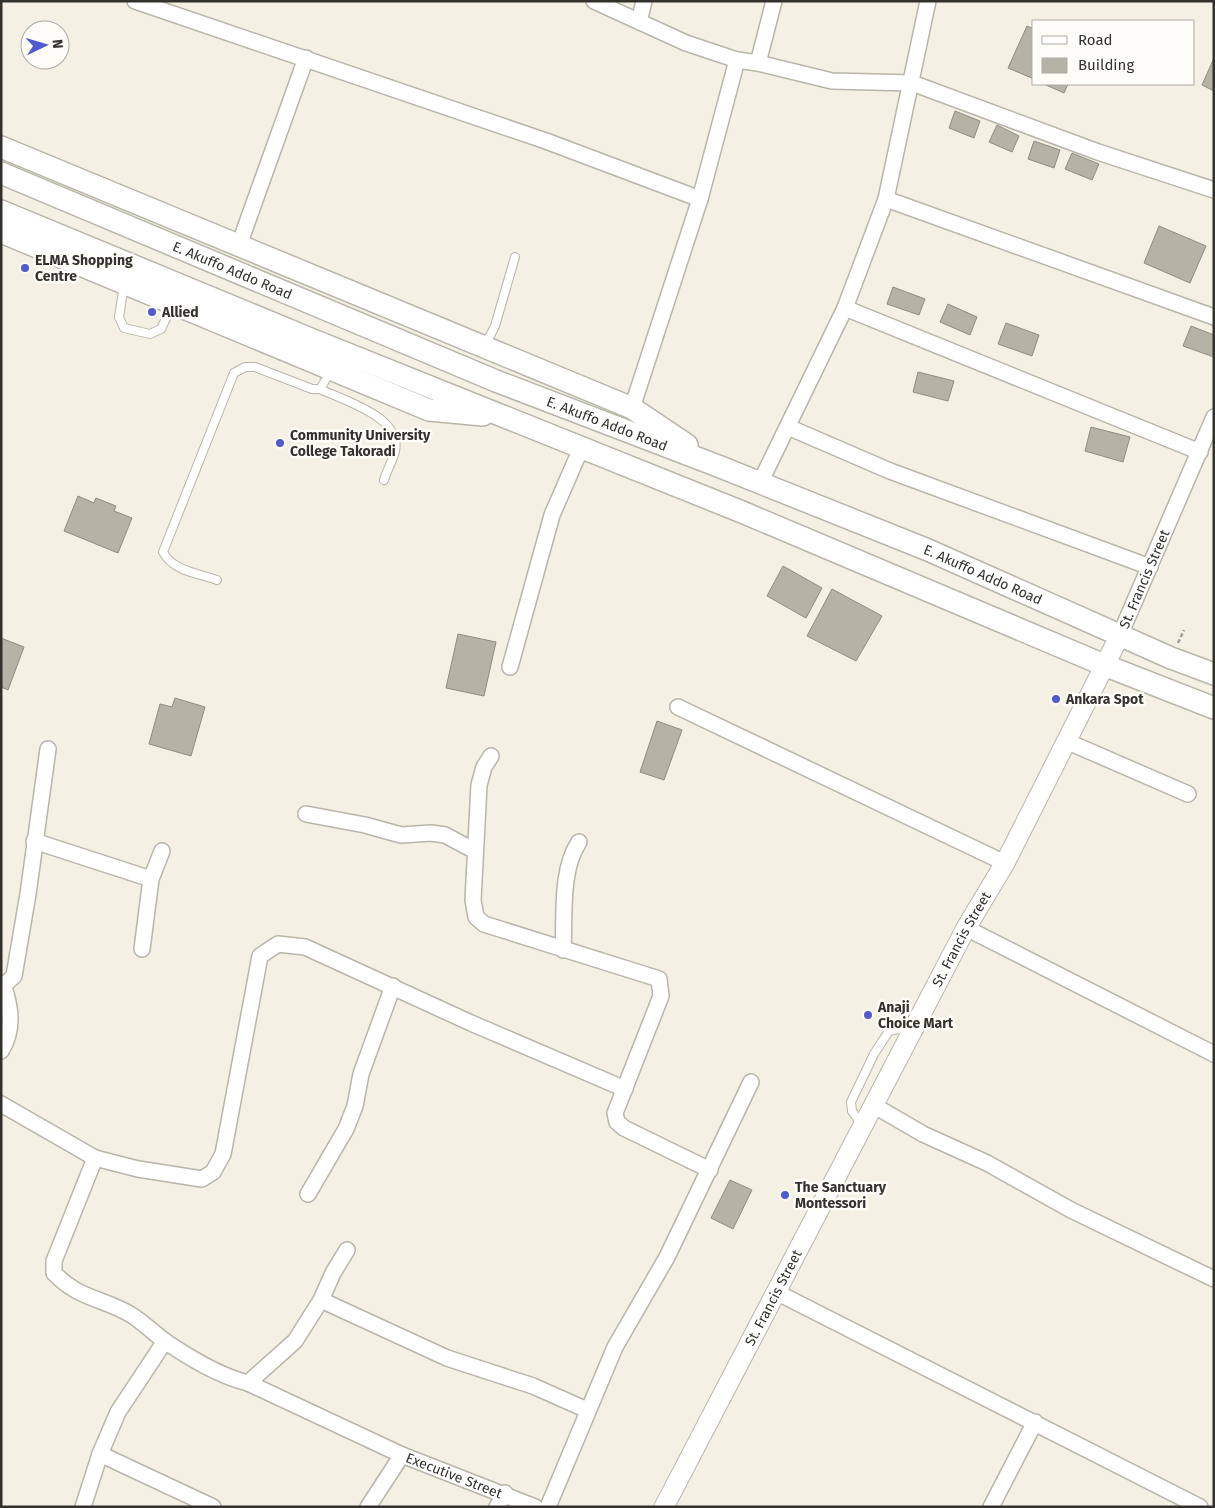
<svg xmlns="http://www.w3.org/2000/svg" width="1215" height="1508" font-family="'Fira Sans',sans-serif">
<rect width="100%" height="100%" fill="#f4f0e4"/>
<path fill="#b5b2a6" stroke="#8f8c81" d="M1027,26L1034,29V79L1008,68Z
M1214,58V91L1202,85Z
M1044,84H1068L1064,93Z
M955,111L980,121L974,138L949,128Z
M997,125L1019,136L1012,152L989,142Z
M1034,141L1060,150L1054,168L1028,159Z
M1072,153L1099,164L1092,180L1065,169Z
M1159,226L1206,246L1190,283L1144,263Z
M893,287L925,299L919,315L887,304Z
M948,304L977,317L970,335L940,322Z
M1006,323L1039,335L1032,356L998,344Z
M1191,326L1214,335V357L1183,346Z
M918,372L954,381L948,401L913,392Z
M1091,427L1130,437L1123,462L1085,451Z
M78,496L94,503L96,498L116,506L114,511L132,518L118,553L64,531Z
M783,566L822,588L806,618L767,596Z
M832,589L882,616L856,661L807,636Z
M458,634L496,642L484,696L446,688Z
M1,638L24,647L8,690L1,687Z
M175,698L205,707L191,756L149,744L160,704L172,707Z
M657,721L682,730L664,780L640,772Z
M730,1180L752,1190L733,1229L711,1218Z"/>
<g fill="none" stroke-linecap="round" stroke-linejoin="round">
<g stroke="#b8b5a9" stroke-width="10">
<path id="service" d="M124,285L119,317L124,328L150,334L161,329L173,304
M483,344L490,336L495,326L515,257
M320,389C345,401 402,417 395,451C393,460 387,470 384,480
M217,580C197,573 173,571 163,552L234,373L245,367H255L312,389H320L331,371
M862,1125L852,1111L851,1102L874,1054L889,1031L898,1029L912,1032"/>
</g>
<g stroke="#b8b5a9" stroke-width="18">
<g id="minor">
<path d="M135,1L546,141L700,199"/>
<path d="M594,1L686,43L737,60L700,199L632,408"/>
<path d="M639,22L644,1"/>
<path d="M737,60L758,63L832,81L912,83L1098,152L1214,190"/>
<path d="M758,63L774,1"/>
<path d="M886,199L1214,317"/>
<path d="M239,245L306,58"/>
<path d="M845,308L1200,452"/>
<path d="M788,427L890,471L1150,567"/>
<path d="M760,483L845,308L886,199L928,1"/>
<path id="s1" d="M1120,635L1214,417"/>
<path d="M510,667L552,515L582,446"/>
<path d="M678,707L1005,863"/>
<path d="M1066,741L1188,794"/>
<path d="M491,756L484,767L479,785L473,900L476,917L484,924L659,979L661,996L615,1113L617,1122L624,1128L710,1170"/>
<path d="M306,814L365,825L401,835L431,833L445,835L475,851"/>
<path d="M34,841L151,879L142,949"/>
<path d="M151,879L162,851"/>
<path d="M966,928L1214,1054"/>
<path d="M563,950C565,916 560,870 579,842"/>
<path d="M1,988L14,976L28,894L48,749"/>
<path d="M1,1051C14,1030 11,1009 4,987"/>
<path d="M1,1104L95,1158L138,1169L202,1179L213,1172L223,1154L260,956L278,944L305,947L471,1023L625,1089"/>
<path d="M873,1105L923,1134L987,1163L1071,1210L1214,1279"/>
<path d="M95,1158L54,1261V1273C79,1300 105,1298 133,1316C145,1324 155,1334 166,1342C190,1358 219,1376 248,1383L295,1341L321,1300"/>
<path d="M308,1194L346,1129L355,1106L361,1074L393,986"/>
<path d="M347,1250L333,1273L321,1300L447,1358L533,1386L587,1410"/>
<path d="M776,1292L1200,1507"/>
<path d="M248,1383L402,1455"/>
<path d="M100,1454L213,1507"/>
<path d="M83,1507L100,1454L118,1412L165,1341"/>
<path id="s2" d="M368,1507L402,1455L535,1507"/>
<path d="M497,1507L505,1493"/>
<path d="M548,1507L615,1347L667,1257L751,1082"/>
<path d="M991,1507L1035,1422"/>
</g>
</g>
<g stroke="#b8b5a9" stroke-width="21">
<g id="tertiary">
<path id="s3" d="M664,1507L966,928L1005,863L1120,635"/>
</g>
</g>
<g stroke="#b8b5a9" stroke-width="24">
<g id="secondary">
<path d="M1,147L632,408L687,445"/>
<path id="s4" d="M1,173L496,381L718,466L928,550L1171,658L1214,674"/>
<path d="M1,211L313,340L742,512L1104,665L1214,708"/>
<path d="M1,232L429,410L483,415"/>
</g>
</g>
<path stroke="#9f9c93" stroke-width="2.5" stroke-dasharray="4 2.5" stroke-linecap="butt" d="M1178,643L1184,630"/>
<use href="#service" stroke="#fff" stroke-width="8"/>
<use href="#minor" stroke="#fff" stroke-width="15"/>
<use href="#tertiary" stroke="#fff" stroke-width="19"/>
<use href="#secondary" stroke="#fff" stroke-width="21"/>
</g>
<g fill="#515ad1" stroke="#fffdf8" stroke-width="2">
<circle cx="25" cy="268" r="5"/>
<circle cx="152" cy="312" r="5"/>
<circle cx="280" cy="443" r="5"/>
<circle cx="1056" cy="699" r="5"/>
<circle cx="868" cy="1015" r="5"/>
<circle cx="785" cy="1195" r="5"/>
</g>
<g text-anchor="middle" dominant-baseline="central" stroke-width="5" stroke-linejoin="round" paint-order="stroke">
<g font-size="14" font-weight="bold" fill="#32312c" stroke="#fffdf8" text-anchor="start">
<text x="35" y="260">ELMA Shopping<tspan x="35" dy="16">Centre</tspan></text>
<text x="162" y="312">Allied</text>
<text x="290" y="435">Community University<tspan x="290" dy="16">College Takoradi</tspan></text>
<text x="1066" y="699">Ankara Spot</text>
<text x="878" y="1007">Anaji<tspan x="878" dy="16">Choice Mart</tspan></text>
<text x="795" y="1187">The Sanctuary<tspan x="795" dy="16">Montessori</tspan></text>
</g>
<g font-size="14" fill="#32312c" stroke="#fffdf8">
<text stroke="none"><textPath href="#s4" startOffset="251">E. Akuffo Addo Road</textPath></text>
<text stroke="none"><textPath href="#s4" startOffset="656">E. Akuffo Addo Road</textPath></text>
<text stroke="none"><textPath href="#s4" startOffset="1061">E. Akuffo Addo Road</textPath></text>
<text stroke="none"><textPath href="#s1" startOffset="61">St. Francis Street</textPath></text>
<text stroke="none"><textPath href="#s3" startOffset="641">St. Francis Street</textPath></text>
<text stroke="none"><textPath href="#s3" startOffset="236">St. Francis Street</textPath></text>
<text stroke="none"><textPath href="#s2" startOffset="118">Executive Street</textPath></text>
</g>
</g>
<rect width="1215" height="1508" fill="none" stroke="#32312c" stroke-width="5"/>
<rect x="1032" y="20" width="162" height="65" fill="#fffdf8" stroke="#adaba6"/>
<rect x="1042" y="36" width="25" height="8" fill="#ffffff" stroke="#adaba6"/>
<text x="1078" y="45" font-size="15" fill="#32312c">Road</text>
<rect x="1042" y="58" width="25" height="15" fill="#b5b2a6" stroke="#adaba6"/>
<text x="1078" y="70" font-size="15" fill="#32312c">Building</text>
<g transform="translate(45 45) rotate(85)"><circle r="24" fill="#fffdf8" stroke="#adaba6"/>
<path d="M0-4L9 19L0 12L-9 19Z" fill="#515ad1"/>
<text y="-8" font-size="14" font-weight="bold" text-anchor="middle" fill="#32312c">N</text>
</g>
</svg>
